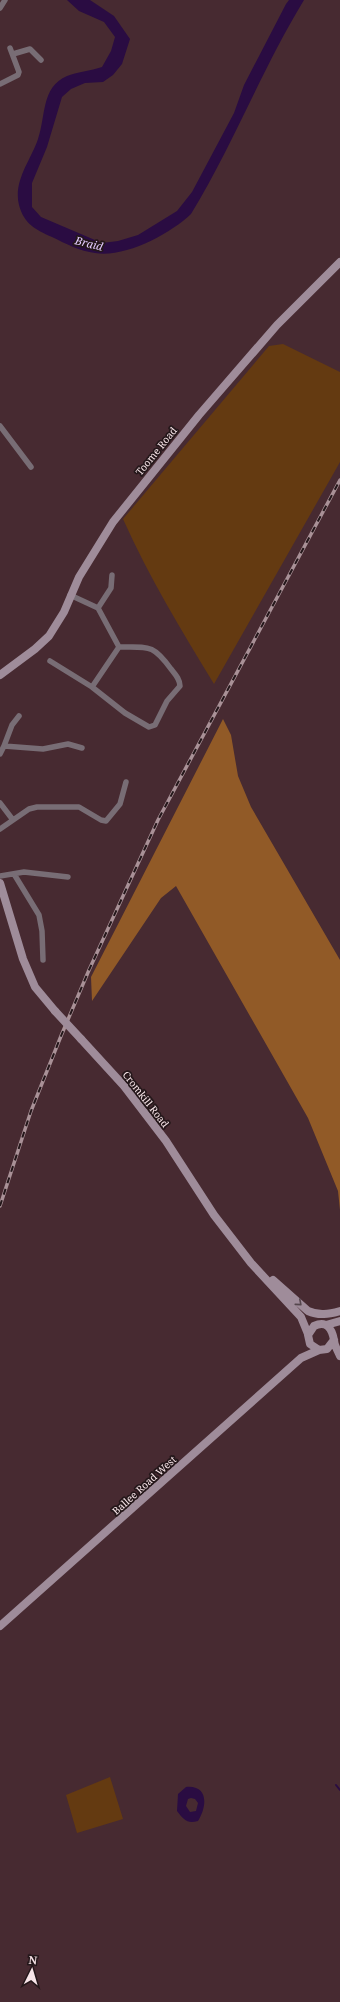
<svg xmlns="http://www.w3.org/2000/svg" width="340" height="2002" font-family="'Noto Serif',serif">
<rect width="100%" height="100%" fill="#472a31"/>
<path fill="#643a11" d="M283,344L340,372V462L214,684C181,630 149,577 123,519L269,346Z
M110,1777L123,1819L77,1833L66,1795Z"/>
<path fill="#915a27" d="M223,719L231,735L238,776L251,807L340,960V1210L338,1191L308,1118L176,886L161,898L92,1001L91,977Z"/>
<path fill="#2a0c42" fill-rule="evenodd" d="M67,0H90L114,16L130,39L122,64L113,75L103,82L85,83L71,89L62,97L47,147L32,183V207L41,217L102,243L118,241L138,235L177,211L192,192L234,113L244,85L286,4L289,0H304C262,69 233,145 191,214C170,234 125,258 95,253C80,251 66,244 52,237C36,230 24,224 19,205C13,181 31,160 38,139C46,116 41,87 67,76C76,72 91,71 102,67L111,51L115,37L104,22L79,11Z
M186,1787C209,1785 207,1807 198,1821C187,1824 184,1820 177,1811L178,1794ZM191,1798L195,1799L198,1803L196,1811L190,1812L186,1806L188,1799Z"/>
<g fill="none" stroke-linecap="round" stroke-linejoin="round">
<path stroke="#2a0c42" stroke-width="2" d="M336,1785L340,1790"/>
<path stroke="#786d75" stroke-width="5.5" d="M0,8L5,0
M13,54L30,49L41,60
M0,84L18,75L19,72L10,48
M0,426L31,467
M98,608L111,588L112,575
M50,661L92,687L125,713L149,727L155,725L167,701L180,686C180,679 175,674 171,669C153,644 149,647 119,647L98,608L70,595
M92,687L119,647
M4,746L12,725L19,716
M0,754L4,746L43,749L68,744L82,748
M0,803L13,820
M0,829L29,809L37,807H79L101,820L106,821L120,804L126,782
M14,874L39,915L42,931L43,960
M0,876L24,872L68,877"/>
<path stroke="#9f8c9a" stroke-width="8" d="M0,675L35,649L49,636L64,612L79,577L113,522L199,415L277,325L340,262
M0,883L23,959L35,987L55,1011
M81,1039L124,1086L166,1141L214,1215L251,1263L301,1317L308,1334
M273,1280L308,1311C319,1316 329,1314 340,1311
M326,1325L340,1321
M334,1340L327,1349L319,1350L310,1344L308,1335L314,1326C327,1320 332,1329 334,1340C334,1345 338,1351 340,1356
M0,1626L301,1358L319,1350"/>
<g stroke="#a99197" stroke-width="3.5">
<path id="rail" d="M0,1206L31,1111L61,1036L89,970L158,820L340,480"/>
</g>
<use href="#rail" stroke="#24171a" stroke-width="2" stroke-dasharray="6" stroke-linecap="butt"/>
<path stroke="#9f8c9a" stroke-width="8" d="M55,1011L81,1039"/>
</g>
<defs><path id="oneway-chevron" d="M-2-3.5L2.5 0L-2 3.5" fill="none" stroke-width="1.6" stroke-linecap="round" stroke-linejoin="round"/></defs>
<use stroke="#55464d" href="#oneway-chevron" transform="translate(299 1303) rotate(41)"/>
<g text-anchor="middle" dominant-baseline="central" stroke-width="3.5" stroke-linejoin="round" paint-order="stroke">
<g font-size="10" fill="#f8e5e9" stroke="#24171a">
<text transform="translate(156 451) rotate(-51)">Toome Road</text>
<text transform="translate(146 1099) rotate(52)">Cromkill Road</text>
<text transform="translate(144 1485) rotate(-42)">Ballee Road West</text>
</g>
<g font-size="11" font-style="italic" fill="#e3caff" stroke="#24171a">
<text transform="translate(89 243) rotate(14)">Braid</text>
</g>
</g>
<g transform="translate(32 1970) rotate(5)" stroke="#24171a" stroke-width="3" paint-order="stroke">
<path d="M0-3L7 15L0 10L-7 15Z" fill="#f8e5e9"/>
<text y="-6" font-size="11" font-weight="bold" text-anchor="middle" fill="#f8e5e9">N</text>
</g>
</svg>
